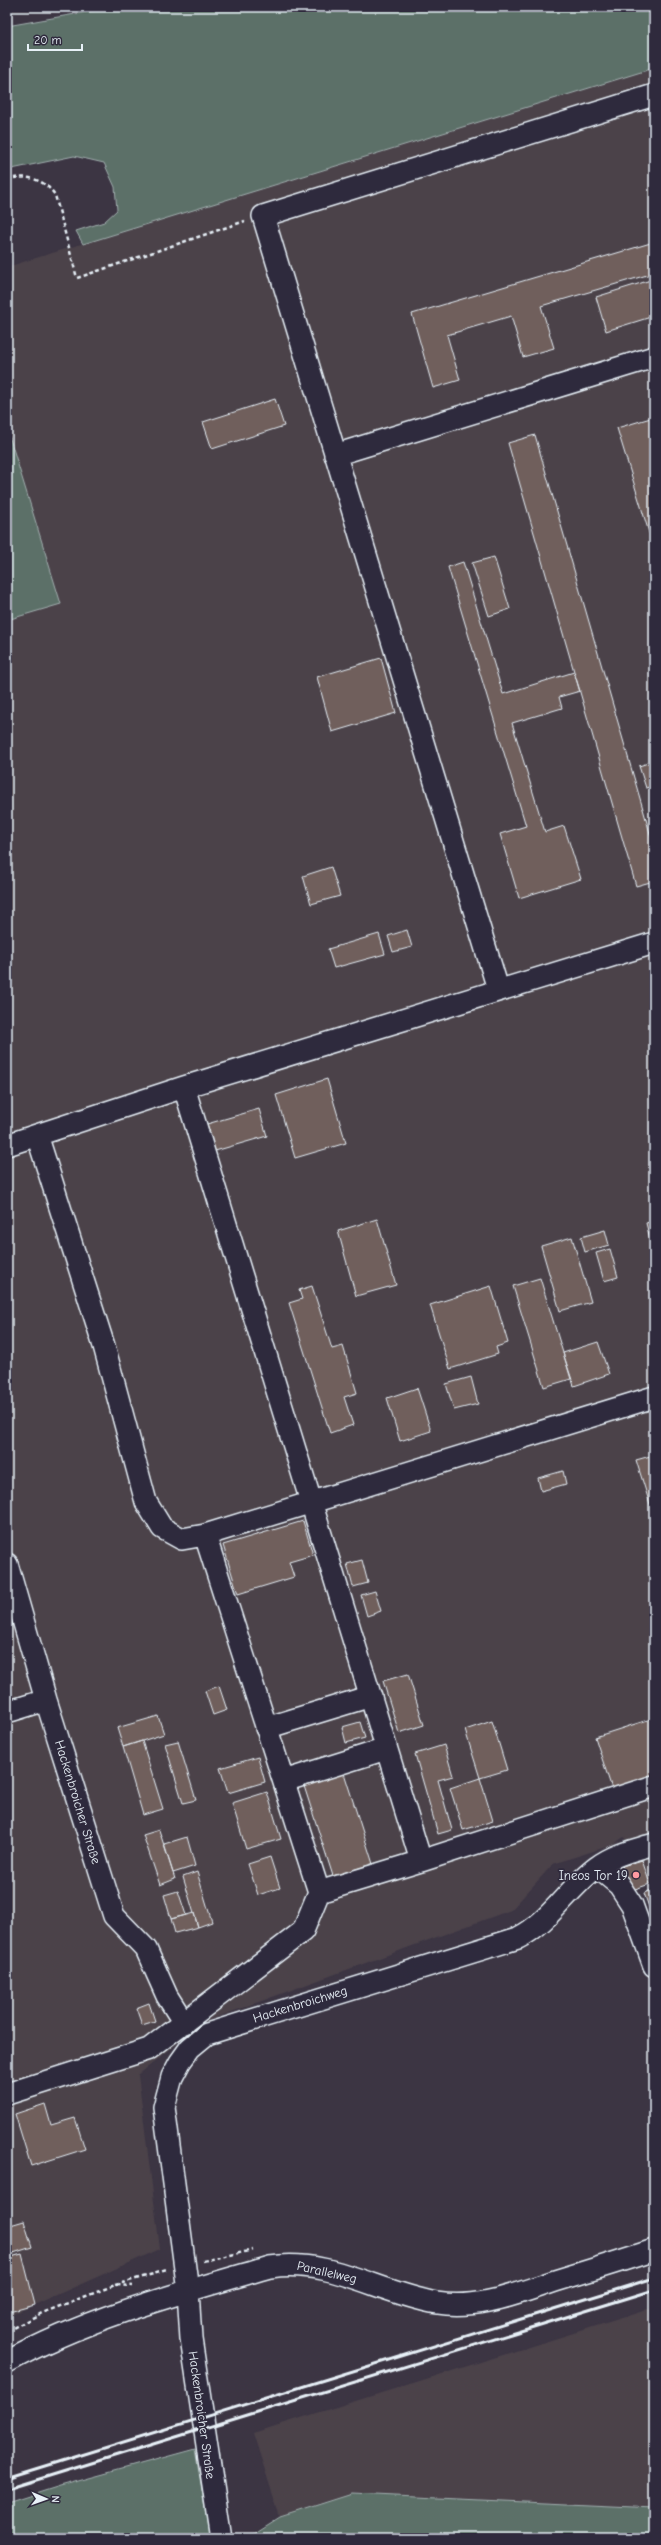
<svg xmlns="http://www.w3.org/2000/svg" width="661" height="2545" font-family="'Comic Neue',sans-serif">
<rect width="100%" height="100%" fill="#3c3543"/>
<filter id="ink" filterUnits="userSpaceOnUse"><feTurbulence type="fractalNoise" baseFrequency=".025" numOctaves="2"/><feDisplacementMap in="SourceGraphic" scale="8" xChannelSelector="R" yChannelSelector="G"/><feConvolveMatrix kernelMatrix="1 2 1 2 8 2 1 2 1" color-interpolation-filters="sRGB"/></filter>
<g filter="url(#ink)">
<path fill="#4b424a" d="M654,67V1897L642,1860L632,1863L624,1837L612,1845L553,1864L511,1910L204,2022L138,2075L160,2249L7,2317V267Z
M654,2308V2508L352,2494L280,2517L253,2433Z"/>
<path fill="#5c6f67" stroke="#a2b0b0" d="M115,7H654V68L83,244L76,231L104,222L117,210L115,187L104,163L74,156L7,170V26Z
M7,429L61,604L7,620Z
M195,2449L210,2538H7V2503L60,2486Z
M352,2494L654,2508V2538H247L280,2517Z"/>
<path fill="#6f5f5c" stroke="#e8f1f8" d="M654,242V273L541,306L554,348L523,357L511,316L447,335L460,380L433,388L412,314Z
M654,279V316L606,331L596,297Z
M275,399L284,426L212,449L203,422Z
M654,417V549L617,428Z
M535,435L654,847V881L636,886L508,443Z
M494,557L510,609L489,616L472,563Z
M463,562L503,694L574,672L580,691L559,697L562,708L512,723L545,832L564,826L581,879L519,898L500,834L526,826L448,567Z
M381,658L396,713L332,732L317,677Z
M654,761V785L646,788L639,766Z
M331,867L340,896L311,904L303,876Z
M407,930L412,947L393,952L388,936Z
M379,934L385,954L334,968L328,949Z
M327,1079L346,1143L295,1158L276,1095Z
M259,1109L267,1136L215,1151L207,1124Z
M377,1219L396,1285L356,1296L338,1231Z
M654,1221V1238L650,1239L646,1223Z
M605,1230L609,1245L585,1252L581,1237Z
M572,1237L591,1302L560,1311L541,1246Z
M610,1249L618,1277L604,1281L596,1253Z
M540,1278L571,1379L544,1387L513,1286Z
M312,1286L332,1349L343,1346L357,1393L344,1397L353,1425L330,1433L289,1303L302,1299L299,1290Z
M491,1286L508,1343L496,1347L498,1354L450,1369L430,1305Z
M598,1342L609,1374L574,1386L563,1353Z
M471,1377L478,1404L454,1410L446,1384Z
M417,1388L431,1431L400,1441L387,1398Z
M654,1455V1517L636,1460Z
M563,1471L566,1484L541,1491L538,1478Z
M303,1521L313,1555L289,1562L294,1577L238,1594L223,1545Z
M362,1560L368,1583L353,1587L347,1564Z
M375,1591L381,1611L367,1616L361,1595Z
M408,1674L424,1725L399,1733L383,1681Z
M219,1686L227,1710L213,1715L205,1691Z
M158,1716L164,1734L123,1747L117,1728Z
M654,1718V1776L612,1789L595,1737Z
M492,1721L507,1770L480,1778L465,1730Z
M360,1722L365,1738L346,1743L342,1727Z
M142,1741L163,1809L143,1815L123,1747Z
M178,1741L196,1800L183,1803L165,1744Z
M444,1745L453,1776L438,1780L452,1830L438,1834L415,1754Z
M258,1757L265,1782L228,1793L220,1768Z
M344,1773L373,1864L333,1876L304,1786Z
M480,1778L493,1821L463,1830L450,1788Z
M267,1792L281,1839L246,1849L232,1803Z
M159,1830L175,1879L160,1885L143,1835Z
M187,1837L195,1866L173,1873L164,1844Z
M270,1857L280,1888L258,1895L248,1864Z
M642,1860L650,1884L629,1891L622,1866Z
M197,1872L212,1922L198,1927L183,1877Z
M654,1889V1909L650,1910L644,1893Z
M178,1891L186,1915L171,1919L164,1895Z
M194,1913L198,1927L175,1933L171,1919Z
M149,2003L155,2021L142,2025L136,2008Z
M45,2104L51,2125L75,2118L85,2149L31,2166L15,2114Z
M24,2221L32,2247L7,2255V2226Z
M22,2254L35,2305L9,2312L7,2258Z"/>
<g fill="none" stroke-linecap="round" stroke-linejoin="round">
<g stroke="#e8f1f8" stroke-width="24">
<path id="minor" d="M335,455L654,357
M654,943L184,1087L37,1135L104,1346L146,1502L162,1528L182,1539L205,1535L654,1397
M498,989L263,216L654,95
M184,1087L421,1861L654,1786
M7,1145L37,1135
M7,1564L46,1700L114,1916L146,1949L167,1996L184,2023
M7,1712L46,1700
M266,1728L371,1696
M284,1781L386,1749
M597,1867L619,1885L632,1905L654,1966
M319,1892L421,1861
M7,2094L149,2049L303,1931L319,1892L205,1535
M7,2362C89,2317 180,2293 270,2267C332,2258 378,2293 437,2303C478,2310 518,2293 555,2281C588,2271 621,2261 654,2250
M221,2538L191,2339L188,2291L164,2107L172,2077L180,2062L190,2048L207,2034L518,1938C550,1922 568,1888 597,1867C614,1854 635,1850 654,1844"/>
</g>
<path stroke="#e8f1f8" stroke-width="2.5" stroke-dasharray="4 3" stroke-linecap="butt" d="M7,179C27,175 43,178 55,195L77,278L245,221
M203,2261L253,2250
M115,2285L167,2270
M7,2331L42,2313L115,2285L133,2286"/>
<use href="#minor" stroke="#2f2a3d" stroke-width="21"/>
<path stroke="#e8f1f8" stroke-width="3" d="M7,2478L654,2278
M7,2489L654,2290"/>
</g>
</g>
<circle fill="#ff9aa2" stroke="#2f2a3d" stroke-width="1.5" cx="636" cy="1875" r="4"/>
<g text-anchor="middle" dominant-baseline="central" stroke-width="3.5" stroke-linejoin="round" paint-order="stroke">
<g font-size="13" fill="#e8f1f8" stroke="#2f2a3d">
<text transform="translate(78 1802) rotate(73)">Hackenbroicher Straße</text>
<text transform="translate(300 2004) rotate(-17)">Hackenbroichweg</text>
<text transform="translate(327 2272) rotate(13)">Parallelweg</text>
<text transform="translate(202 2415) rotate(82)">Hackenbroicher Straße</text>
</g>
<g font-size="13" fill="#e8f1f8" stroke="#2f2a3d" text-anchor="end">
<text x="628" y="1875">Ineos Tor 19</text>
</g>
</g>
<rect width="661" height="2545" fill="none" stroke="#2f2a3d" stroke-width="24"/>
<rect x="12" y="12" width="637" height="2521" fill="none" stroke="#e8f1f8" stroke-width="1.5" filter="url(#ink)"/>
<g transform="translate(46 2499) rotate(92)" stroke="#2f2a3d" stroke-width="3" paint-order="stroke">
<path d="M0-3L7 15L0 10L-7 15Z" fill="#e8f1f8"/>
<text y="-6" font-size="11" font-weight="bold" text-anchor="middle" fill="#e8f1f8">N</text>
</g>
<path d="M28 44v6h54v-6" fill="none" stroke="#e8f1f8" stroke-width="2"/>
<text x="34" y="44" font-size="12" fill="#e8f1f8" stroke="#2f2a3d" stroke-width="3" paint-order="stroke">20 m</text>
</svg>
